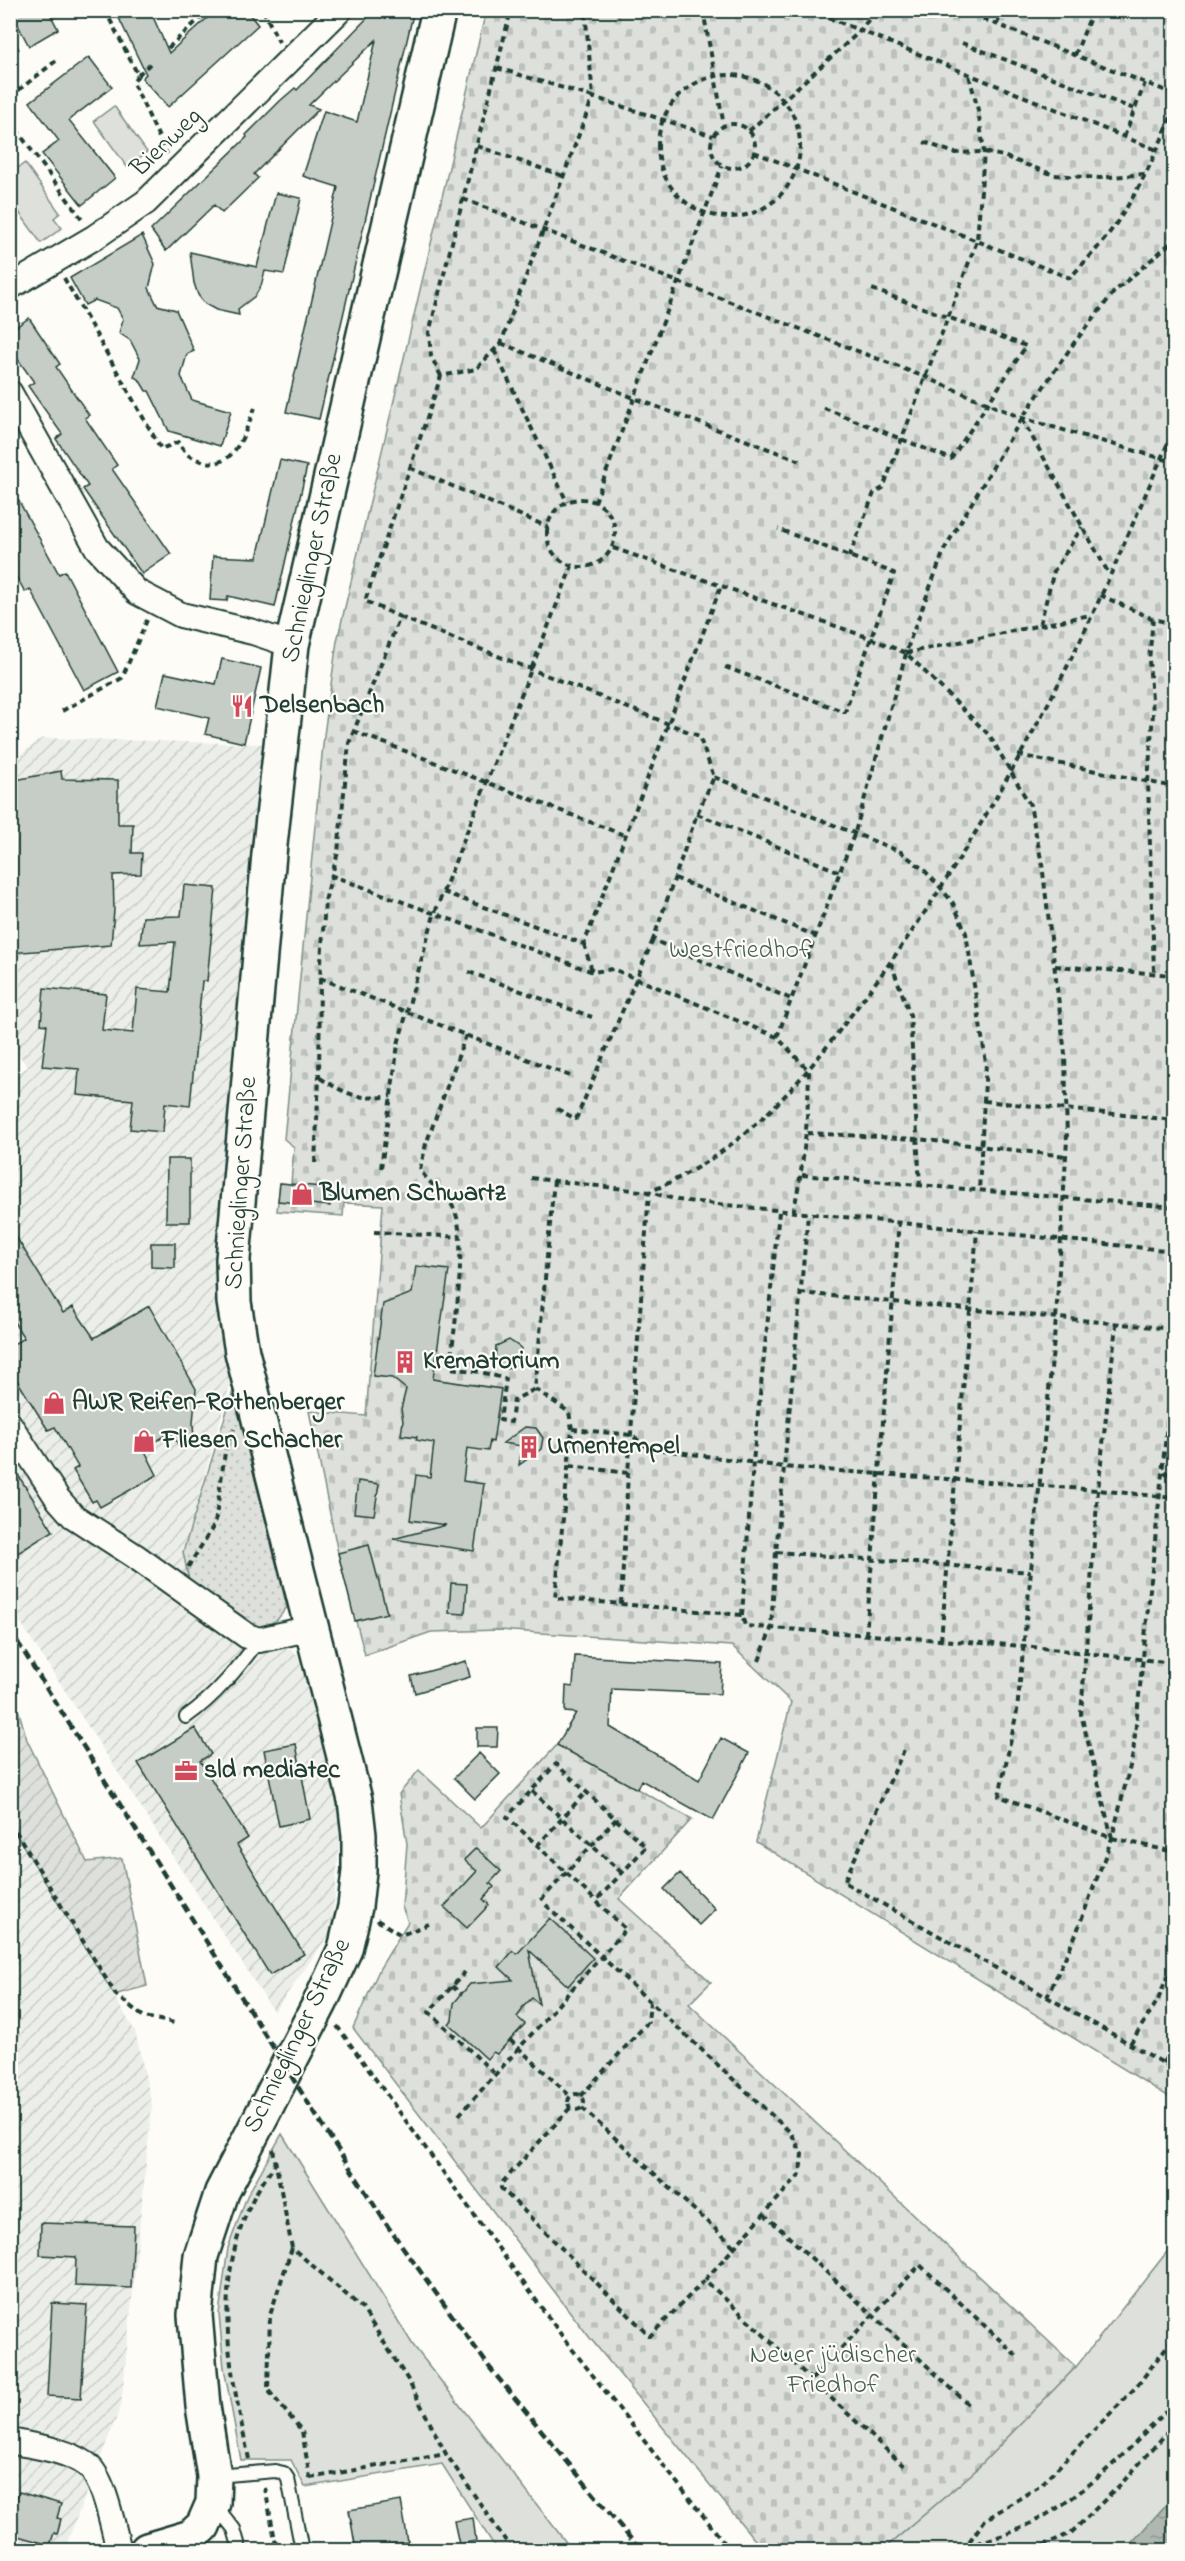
<svg xmlns="http://www.w3.org/2000/svg" width="1185" height="2561" font-family="'Indie Flower',sans-serif">
<defs>
<pattern id="industrial-furrows" width="10" height="10" patternUnits="userSpaceOnUse" patternTransform="scale(1.5)"><rect width="10" height="10" fill="#eceee9"/><path d="M-1 1l2-2M0 10L10 0M9 11l2-2" fill="none" stroke="#cacdc8"/></pattern>
<pattern id="grass-dots" width="8" height="8" patternUnits="userSpaceOnUse" patternTransform="scale(1.5)"><rect width="8" height="8" fill="#dde0db"/><path d="M2 2h.1M6 6h.1" fill="none" stroke="#bdc1bd" stroke-width="1.8" stroke-linecap="round"/></pattern>
<pattern id="cemetery-stones" width="16" height="16" patternUnits="userSpaceOnUse" patternTransform="scale(1.5)"><rect width="16" height="16" fill="#dde0db"/><path d="M2 7V4a2 2 0 0 1 4 0v3zM10 15v-3a2 2 0 0 1 4 0v3z" fill="#bdc1bd"/></pattern>
<pattern id="garden-furrows" width="10" height="10" patternUnits="userSpaceOnUse" patternTransform="scale(1.5)"><rect width="10" height="10" fill="#dde0db"/><path d="M-1 1l2-2M0 10L10 0M9 11l2-2" fill="none" stroke="#bdc1bd"/></pattern>
<pattern id="water-ripples" width="26" height="14" patternUnits="userSpaceOnUse" patternTransform="scale(1.5)"><rect width="26" height="14" fill="#aeb8b1"/><path d="M2 4q2-2 4 0t4 0M15 11q2-2 4 0t4 0" fill="none" stroke="#8d9791"/></pattern>
</defs>
<rect width="100%" height="100%" fill="#fdfcf7"/>
<filter id="ink" filterUnits="userSpaceOnUse"><feTurbulence type="fractalNoise" baseFrequency=".0167" numOctaves="2"/><feDisplacementMap in="SourceGraphic" scale="12" xChannelSelector="R" yChannelSelector="G"/><feConvolveMatrix kernelMatrix="1 2 1 2 8 2 1 2 1" color-interpolation-filters="sRGB"/></filter>
<g filter="url(#ink)">
<path fill="url(#industrial-furrows)" d="M42,738L265,744L217,1298L232,1378L183,1552L189,1580L298,1655L343,1810L331,1932L274,2012L11,1608L10,1078L28,1067L11,1045V762Z
M10,1826L135,2031L152,2105L121,2406L64,2550H11Z"/>
<path fill="url(#grass-dots)" stroke="#7e8e88" stroke-width="1.5" d="M233,1391L287,1607L277,1620L260,1628L189,1580L183,1552Z"/>
<path fill="url(#cemetery-stones)" stroke="#7e8e88" stroke-width="1.5" d="M486,11H1174V2100L756,1842L791,1702L732,1646L499,1630L431,1632L365,1655L338,1553L309,1411L366,1416L383,1205L344,1203L343,1216L277,1211L280,1183L291,1184L294,1147L284,1139L324,735L337,641Z
M557,1745L692,1819L619,1899L711,1982L689,2004L1076,2367L974,2472L883,2550H763L590,2338L353,2028L380,1968L408,1922L402,1907L407,1844L399,1794L419,1770L481,1828Z"/>
<path fill="#dde0db" stroke="#7e8e88" stroke-width="1.5" d="M114,106L147,152L127,167L94,121Z
M25,163L60,213L54,218L62,228L41,243L11,201V173Z
M282,2134L413,2345L572,2550H497L442,2464L305,2487L291,2460H241L224,2368L219,2314L228,2248L247,2196Z
M1174,2243V2550H883L974,2472L1076,2367Z"/>
<path fill="url(#garden-furrows)" stroke="#7e8e88" stroke-width="1.5" d="M10,1697L19,1712L27,1740L87,1862L122,1858L147,1986L114,1995L11,1826Z"/>
<path fill="url(#water-ripples)" stroke="#75877f" stroke-width="1.5" d="M1174,2496V2539L1167,2550H1125Z"/>
<path fill="#c6cdc7" stroke="#1f3d34" stroke-width="1.5" d="M10,10H48L58,29L29,46Z
M115,10H150L169,53L216,10H246L258,25L168,107L142,78L146,74Z
M375,10H414L319,419L286,412L338,187L303,176L324,111L357,122L376,40L309,105L319,109L254,174L258,178L222,213L214,205L166,251L151,230L247,137L246,135L280,101L295,88L297,90Z
M89,57L112,87L69,120L115,178L82,205L42,154L59,141L30,102Z
M276,193L301,198L284,274L265,271L261,286L255,296L238,309L239,315L216,310L205,304L198,295L194,283L190,252L257,267Z
M142,235L155,264L149,288L157,305L176,310L194,351L187,354L181,376L192,400L231,411L220,446L169,431L149,391H146L139,379L134,377L140,359L130,340L119,333L123,319L117,308L95,300L85,305L70,278Z
M29,318L60,364L56,367L89,415L85,418L117,465L112,469L171,554L142,574L83,489L88,486L56,439L62,434L28,386L34,382L10,348V331Z
M280,460L307,466L275,607L228,596L227,601L210,600L213,556L257,558Z
M10,485L59,574L65,571L118,672L84,690L30,589L25,592L10,565Z
M222,659L261,668L244,743L205,734L209,718L157,706L165,673L216,684Z
M61,771L62,779L118,780V824H133L132,853H142L141,874L113,875L114,910L111,945L10,953V781Z
M184,885L216,888L207,981H202L190,1106L165,1103L163,1132L130,1129L133,1100L77,1095L79,1069L42,1066L47,1025L41,1024L44,988L106,994L102,1030L133,1033L137,989L170,992L175,942L140,944L143,917L181,916Z
M167,1159H190V1222H166Z
M280,1183L332,1188L330,1206L278,1201Z
M10,1227L63,1313L73,1307L94,1338L149,1306L196,1389L193,1423L194,1441L181,1449L171,1432L144,1449L157,1475L100,1507L96,1500L92,1502L73,1470L78,1467L55,1427L48,1430L10,1369V1346L24,1338L10,1316Z
M151,1243H175V1268L151,1267Z
M416,1266L449,1270L433,1379L501,1389L493,1442L490,1441L488,1451L467,1448L463,1481L484,1484L474,1551L393,1539L446,1525L410,1520L416,1475L430,1477L434,1443L416,1440L417,1437L401,1435L403,1421L401,1409L406,1389L392,1378L373,1376L383,1304L412,1293Z
M509,1340L521,1348L520,1363L507,1369L495,1360L496,1346Z
M525,1427L536,1428L543,1438L541,1449L519,1465L522,1446L503,1443Z
M10,1462L53,1531L10,1558Z
M358,1481L379,1484L374,1515L354,1513Z
M369,1545L387,1613L355,1621L338,1553Z
M451,1583L467,1584L465,1614L449,1613Z
M575,1656L722,1664L720,1694L612,1689L610,1727L699,1780L721,1738L749,1753L713,1820L641,1780L637,1789L557,1745L576,1713L565,1712L566,1686L573,1687Z
M466,1661L470,1677L415,1693L411,1676Z
M195,1728L211,1754L200,1761L248,1838L237,1845L304,1954L270,1975L138,1763Z
M477,1728H498L497,1747H477Z
M296,1744L310,1819L279,1826L264,1750Z
M479,1753L500,1774L475,1799L454,1778Z
M476,1848L501,1871L490,1883L494,1887L483,1899L489,1905L467,1928L444,1907L477,1871L464,1860Z
M680,1873L715,1909L699,1925L664,1889Z
M550,1918L593,1958L568,1986L529,1950L539,2004L532,1998L522,2008L523,2009L517,2017L525,2024L497,2054L493,2052L487,2059L449,2024L452,2020L454,2003L470,1984L513,1980L499,1967L513,1951L517,1954Z
M41,2223L134,2226L131,2288L75,2286L76,2257L40,2255Z
M52,2303L87,2305L81,2398L47,2396Z
M19,2492L61,2504L57,2518L61,2519L57,2534L54,2533L50,2545L14,2535L17,2524L10,2522V2503L15,2504Z
M401,2501L408,2542L356,2550L349,2510Z
M473,2518L476,2541L459,2544L454,2521Z"/>
<g fill="none" stroke-linecap="round" stroke-linejoin="round">
<g stroke="#1f3d34" stroke-width="16">
<path id="service" d="M186,1717C216,1696 238,1668 259,1640
M216,2476L275,2471L284,2473L288,2479L302,2550
M215,2505L234,2529L240,2550"/>
</g>
<g stroke="#1f3d34" stroke-width="28">
<path id="minor" d="M10,287L95,237L146,202L340,10
M10,393L97,548L137,592L181,615L253,632L292,645
M10,1425L58,1499L73,1516L135,1556L247,1636L259,1640L311,1628
M10,2441C36,2447 64,2449 86,2464C105,2478 113,2529 119,2550"/>
</g>
<g stroke="#1f3d34" stroke-width="38">
<path id="secondary" d="M147,2550L191,2537L203,2526L213,2503L214,2476L203,2406L195,2315L201,2256L222,2192L320,2003L345,1949L355,1907L359,1871V1835L355,1800L242,1352L234,1302L233,1259L269,854L292,645L439,10"/>
</g>
<path stroke="#1f3d34" stroke-width="4" stroke-dasharray="6 4.5" stroke-linecap="butt" d="M105,10L138,75L133,83L167,154
M263,10L279,42
M703,10L724,126
M809,10L1157,150
M973,15L1174,94
M997,24L1002,10
M10,36L19,52
M962,43L1134,109
M168,48L209,10
M1075,55L1093,10
M497,68L593,97L585,10
M138,75L153,61
M658 146a71 71 0 1 1 142 0a71 71 0 1 1-142 0Z
M10,97L57,60
M10,121L82,219
M711 146a22 22 0 1 1 44 0a22 22 0 1 1-44 0Z
M749,131L859,32L876,10
M1124,137L1145,83
M924,142L955,153L984,152L1003,156L1054,175L1100,178L1145,174
M477,146L563,176
M754,152L1070,278C1082,264 1096,251 1107,236C1136,198 1157,153 1174,109
M463,199L925,377L1022,418L1174,462
M64,278L161,449L178,442C185,454 189,457 202,461C235,472 245,430 255,408
M501,343L634,398L803,462
M494,350L567,502
M441,376L431,356L429,333L511,10
M824,408L951,459L1026,346L869,288
M1022,419L1109,574
M410,468L548,527
M547 533a34 34 0 1 1 68 0a34 34 0 1 1-68 0Z
M595,502L722,166
M613,548L870,638L906,653L990,736L1030,805L1042,864L1065,1054L1067,1140L1056,1319L1017,1711L999,1796L1112,1838L1174,1852
M849,557L874,493L883,488L977,241L984,152L978,110L969,75
M1100,595L1153,619L1174,624
M400,617L699,736L714,777L697,814L653,940L791,999
M1153,619L1149,660L1153,713L1148,782L1154,973
M1040,624L1054,571L1082,527
M906,653L1090,615
M725,667L845,712L894,573L778,529
M62,711L122,678L147,620
M353,731L624,835
M1018,755L1174,787
M714,777L901,852L924,870L940,887L953,903L966,933L986,1063L979,1191
M697,814L840,872
M330,875L593,972L613,969L777,1037L809,1071C808,1120 804,1165 793,1213
M675,878L816,936
M443,892L584,944L721,586
M584,944L592,971
M891,963L910,1015L920,1186
M1055,966L1174,975
M469,972L592,1017
M466,1035L426,1144L420,1170C429,1183 441,1191 451,1204C471,1229 453,1334 450,1368L481,1372L506,1379L500,1420L511,1422L514,1400L535,1389
M777,1037L855,832L910,640L945,548L1022,418L1074,343L1114,292L1174,240
M570,1076L320,978L325,901L338,852L349,743L400,617L365,601L441,376L476,369L501,343L593,97L713,136
M320,1078C346,1094 359,1101 391,1096
M984,1101L1174,1120
M557,1109L576,1119L653,940
M807,1133L917,1139L1066,1156
M315,1163L319,1077L320,978
M381,1168L398,1044L434,915L572,566
M802,1175L1174,1207
M531,1178L649,1192L678,1200L1174,1251
M554,1180L535,1389L569,1412L572,1429L555,1598L742,1615L745,1626L1024,1646L1174,1663
M374,1232L461,1237
M800,1293L1174,1329
M572,1429L631,1435L649,1448L784,1467L1098,1490L1174,1498
M570,1466L628,1473
M1164,1473L1174,1474
M776,1552L1031,1572
M188,1567L215,1524L225,1452L234,1429
M621,1604L628,1473L649,1192C748,1150 802,1081 864,998C941,896 1009,781 1067,667C1106,590 1139,508 1174,429
M742,1615L753,1462L779,1212
M866,1635L899,1221
M941,1640L977,1231
M759,1661L771,1629L776,1552L808,1214
M904,1750L844,1882L1174,2069
M532,1791L622,1873
M10,1822L116,1995L144,2017L175,2023
M1112,1838L1081,1714L1098,1490L1116,1325
M537,1846L586,1792
M541,1900L616,1819
M546,1905L791,2133L802,2154L800,2174L705,2280L907,2469
M377,1920L401,1935L429,1924
M465,1972L429,2012L495,2074
M452,1986L461,1994
M1047,1997L1076,1934L1112,1838L1133,1754L1174,1357
M337,2026L565,2340L730,2550
M510,2040L570,2096
M1130,2044L1158,2000L1174,1959
M1163,2063L1174,2044
M568 2102a8 8 0 1 1 16 0a8 8 0 1 1-16 0Z
M581,2096L648,2022L650,2002
M570,2108L501,2184V2188L650,2336L705,2280
M582,2108L735,2247
M459,2115L626,1929C586,1892 547,1854 507,1817L556,1764L646,1847L596,1901
M273,2149L292,2248L362,2308L408,2380L446,2454L512,2550
M764,2214L968,2404
M292,2248L270,2315L268,2390L302,2431L310,2478
M812,2379L920,2265L1018,2357
M249,2459C230,2370 210,2286 253,2199C259,2187 268,2175 275,2164
M310,2478L446,2454
M265,2488L277,2550
M967,2547C984,2540 1002,2537 1019,2529C1081,2501 1128,2451 1174,2403
M963,2550L985,2520L1041,2485L1137,2386L1174,2337
M1033,2550L1071,2533L1122,2483L1171,2428L1174,2413"/>
<use href="#service" stroke="#fdfcf7" stroke-width="12"/>
<use href="#minor" stroke="#fdfcf7" stroke-width="24"/>
<use href="#secondary" stroke="#fdfcf7" stroke-width="33"/>
<path stroke="#1f3d34" stroke-width="4.5" stroke-dasharray="9 4.5" stroke-linecap="butt" d="M10,1630L317,2117L389,2228L490,2368L640,2550"/>
</g>
</g>
<defs>
<g id="restaurant-bare" transform="scale(1.8)"><path d="M-5-6h1v4h1v-4h1v4h1v-4h1v5L-1.5 .5V6h-2V.5L-5-1ZM5-6V6H3V1.5H1.5Q1.5-4 5-6Z" fill="#d1495b" stroke="#fdfcf7" stroke-width="2.5" paint-order="stroke"/></g>
<g id="shop-bare" transform="scale(1.8)"><path d="M-5-2.5h2.3a2.7 3.5 0 0 1 5.4 0H5L5.5 6h-11ZM-1.5-2.5h3a1.5 2.3 0 0 0-3 0Z" fill="#d1495b" stroke="#fdfcf7" stroke-width="2.5" paint-order="stroke"/></g>
<g id="building-bare" transform="scale(1.8)"><path d="M-4-6H4V6H1V3H-1V6H-4ZM-2.5-4.3h1.7v1.8h-1.7ZM.8-4.3h1.7v1.8H.8ZM-2.5-1h1.7V.8h-1.7ZM.8-1h1.7V.8H.8Z" fill="#d1495b" stroke="#fdfcf7" stroke-width="2.5" paint-order="stroke"/></g>
<g id="office-bare" transform="scale(1.8)"><path d="M-6-3h4V-5.5h4V-3h4V5H-6ZM-1-4.5V-3h2v-1.5ZM-6 0V1H6V0Z" fill="#d1495b" stroke="#fdfcf7" stroke-width="2.5" paint-order="stroke"/></g>
</defs>
<g fill-rule="evenodd">
<use href="#restaurant-bare" x="242" y="706"/>
<use href="#shop-bare" x="302" y="1194"/>
<use href="#building-bare" x="405" y="1362"/>
<use href="#shop-bare" x="54" y="1403"/>
<use href="#shop-bare" x="144" y="1441"/>
<use href="#building-bare" x="529" y="1447"/>
<use href="#office-bare" x="186" y="1771"/>
</g>
<g text-anchor="middle" dominant-baseline="central" stroke-width="4.5" stroke-linejoin="round" paint-order="stroke">
<g font-size="26" fill="#1f3d34" stroke="#fdfcf7">
<text transform="translate(167 143) rotate(-44)">Bienweg</text>
<text transform="translate(313 558) rotate(-78)">Schnieglinger Straße</text>
<text transform="translate(242 1183) rotate(-86)">Schnieglinger Straße</text>
<text transform="translate(298 2036) rotate(-64)">Schnieglinger Straße</text>
</g>
<g font-size="26" font-weight="bold" fill="#1f3d34" stroke="#fdfcf7" text-anchor="start">
<text x="260" y="706">Delsenbach</text>
<text x="320" y="1194">Blumen Schwartz</text>
<text x="423" y="1362">Krematorium</text>
<text x="72" y="1403">AWR Reifen-Rothenberger</text>
<text x="162" y="1441">Fliesen Schacher</text>
<text x="547" y="1447">Urnentempel</text>
<text x="204" y="1771">sld mediatec</text>
</g>
<g font-size="26" fill="#455e55" stroke="#fdfcf7">
<text x="740" y="951">Westfriedhof</text>
<text x="833" y="2356">Neuer jüdischer<tspan x="833" dy="30">Friedhof</tspan></text>
</g>
</g>
<rect width="1185" height="2561" fill="none" stroke="#fdfcf7" stroke-width="36"/>
<rect x="18" y="18" width="1149" height="2525" fill="none" stroke="#1f3d34" stroke-width="2" filter="url(#ink)"/>
</svg>
